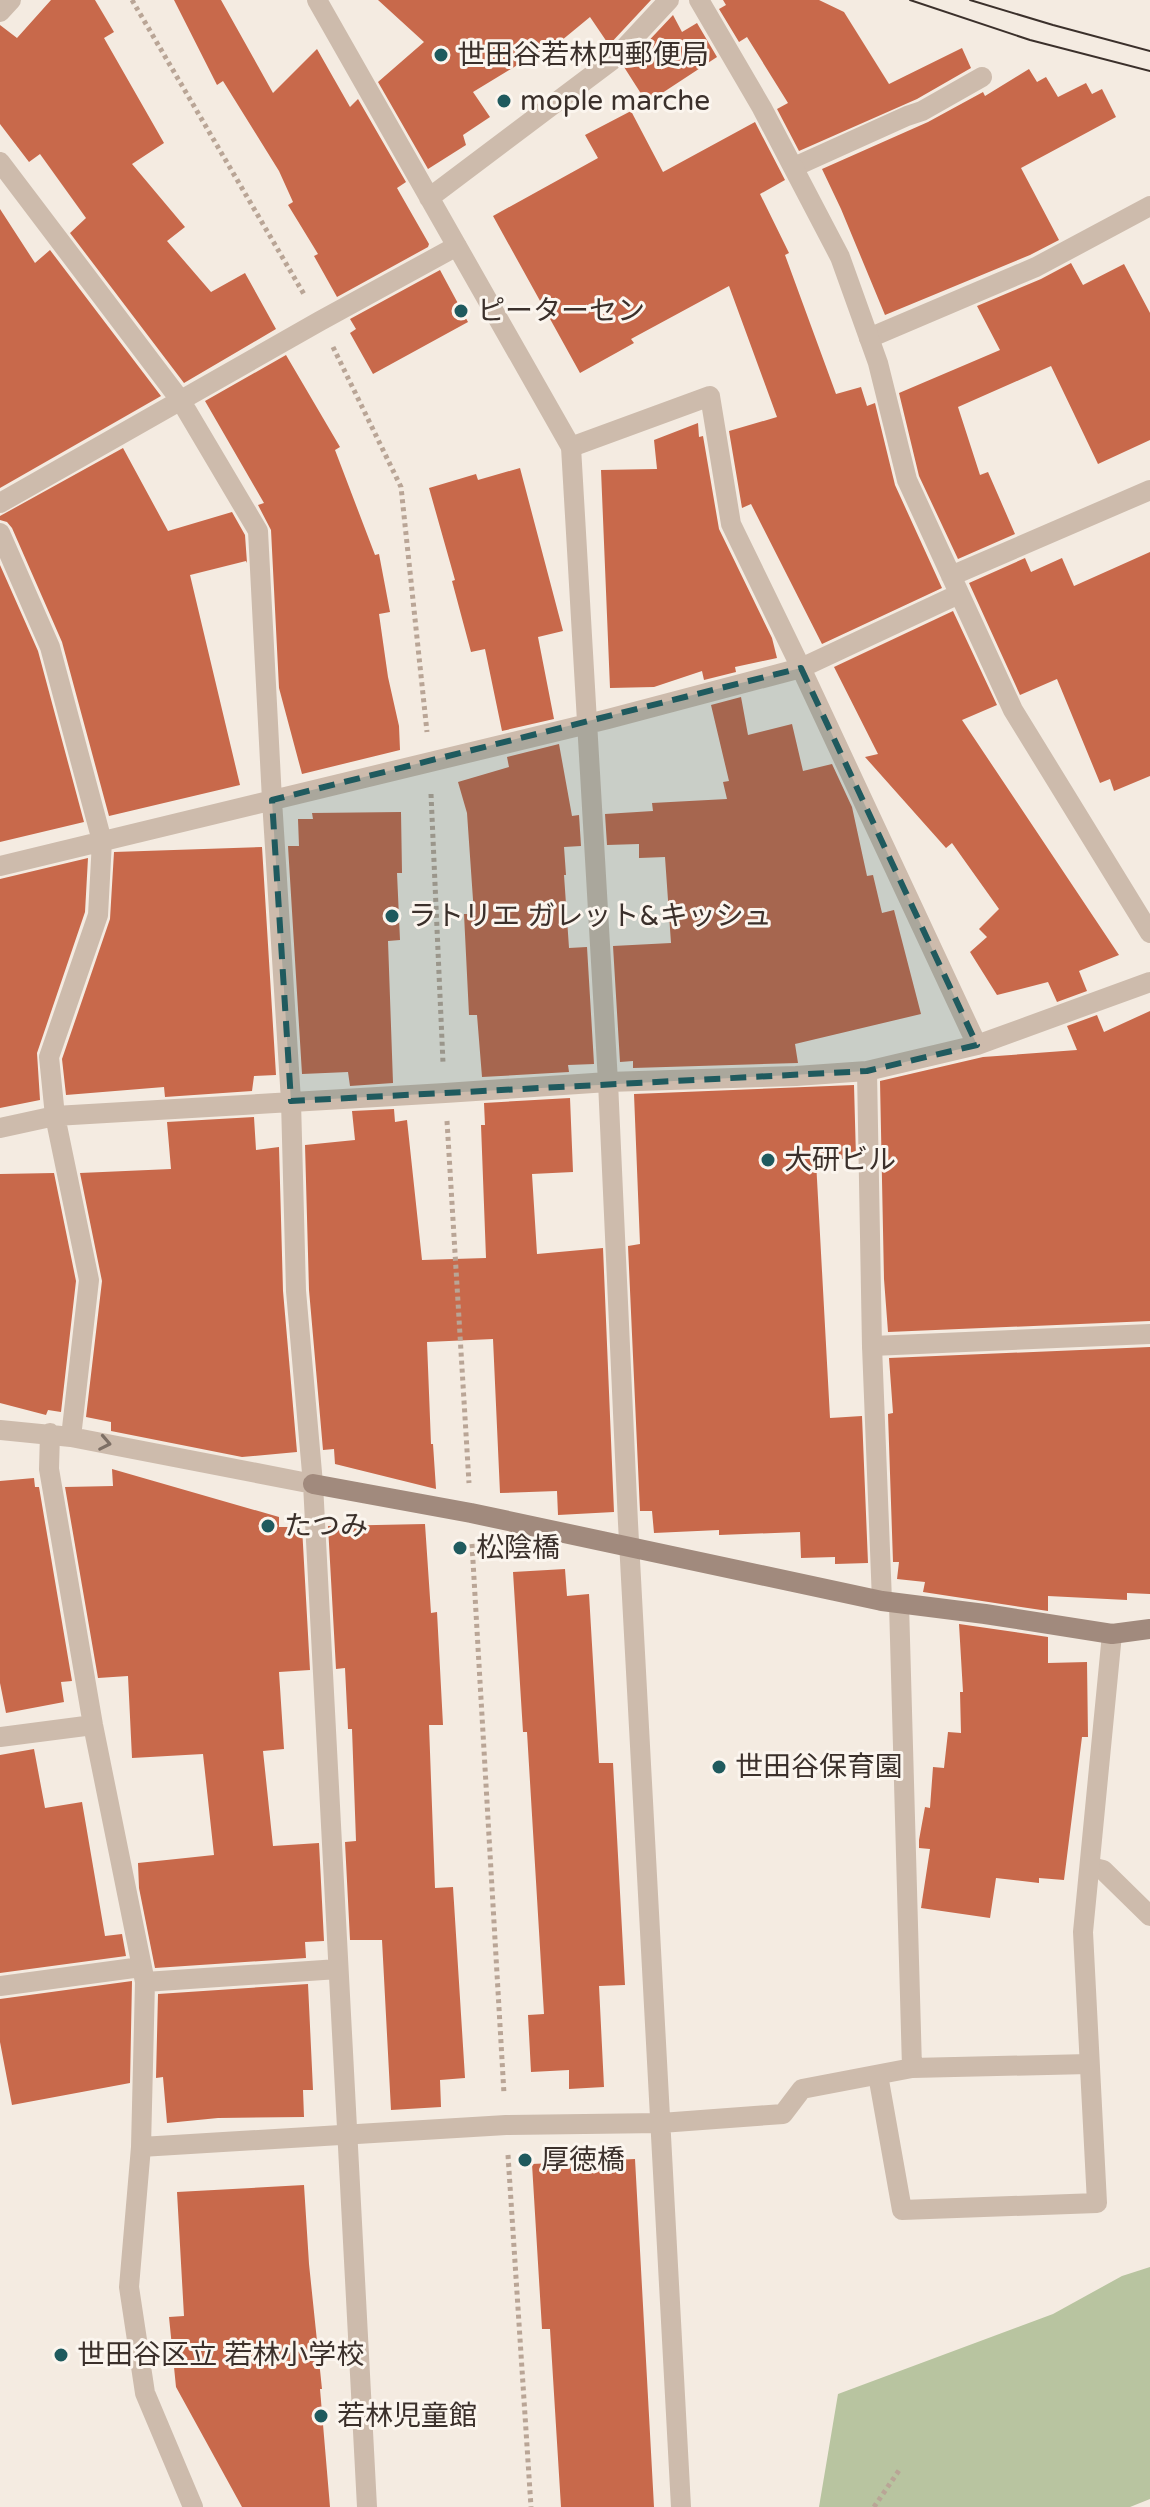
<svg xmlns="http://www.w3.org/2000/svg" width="1150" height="2507" font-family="'Varela Round','Noto Sans JP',sans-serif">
<rect width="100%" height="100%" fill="#f4ebe1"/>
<path fill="#b8c4a0" d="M1150,2267V2499L1130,2507H819L838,2394L1053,2314L1122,2276Z"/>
<path fill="#c8694b" d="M51,0H95L114,32L104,38L164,143L132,164L185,227L167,241L211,292L245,273L276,329L184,383L70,233L86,218L40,154L29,162L0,124V25L17,38Z
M174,0H221L273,93L317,49L350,107L358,99L406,182L397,188L429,244L428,247L337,297L314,256L318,254L288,205L293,202L279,171L223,81L217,85Z
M378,0H651L609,45L590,17L550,50L547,47L473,92L490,117L463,135L466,145L428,169L378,82L424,42Z
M723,0H819L844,12L889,84L962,48L971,68L917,99L799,151L777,109L788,103L747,37L739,42L719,9L726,5Z
M673,15L682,32L697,23L717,57L647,103L624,67Z
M1029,69L1037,82L1046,77L1058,97L1086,83L1092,94L1102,89L1116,117L1021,168L1059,240L1030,255L885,315L841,209L822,169L928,122L983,92L985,96Z
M631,111L663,172L755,122L785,180L760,194L789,253L785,255L836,394L861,387L867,406L875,403L895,485L942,588L822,644L751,504L742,508L729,431L777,417L729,286L631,339L634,343L580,373L493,216L598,158L585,135Z
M0,209L35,263L50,250L161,396L0,488Z
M1071,263L1083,285L1124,264L1150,313V440L1098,464L1051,366L958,407L980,475L988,472L1015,534L958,559L919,476L899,393L1000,350L977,306L1041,279Z
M440,270L468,322L373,374L350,333L356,329L350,319Z
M286,355L340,447L335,450L375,555L379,554L390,612L379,614L388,677L399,726L400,750L302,774L279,688L271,530L258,505L264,503L205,401Z
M698,423L699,437L703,436L719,529L772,638L777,658L735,667L736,672L704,680L702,671L654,687L610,688L601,470L657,469L654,440Z
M123,448L168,531L232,512L245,535L247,563L246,561L190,575L240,785L109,816L62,642L12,528L7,522L0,520V516Z
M520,468L563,631L538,637L554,719L502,731L485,649L471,652L452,581L455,580L429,488L476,474L478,480Z
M1150,552V776L1114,791L1110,779L1100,783L1057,679L1020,695L969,583L1025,558L1031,572L1062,558L1074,586Z
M0,565L38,651L84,822L0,842Z
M953,611L997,705L962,720L1119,955L1079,971L1087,991L1057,1002L1048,982L997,995L970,952L987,937L979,929L999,909L952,843L946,848L865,757L878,754L834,667Z
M741,697L748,735L792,724L803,771L832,764L852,807L867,876L873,875L882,913L894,910L921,1014L795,1044L798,1063L633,1068V1061L620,1062L613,946L671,943L665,857L639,858V844L607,845L605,814L653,811L652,803L727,799L723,782L729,781L711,705Z
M559,744L572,816L579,815L581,846L564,847L566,875H564L569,948L587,947L594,1064L568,1065L569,1072L482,1077L477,1015H469L464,914H474L467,813L458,782L509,767L507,757Z
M401,812L402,873H397L400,940L388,941L393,1083L350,1086L348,1072L302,1074L288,846H299L298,819H313L312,813Z
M262,847L276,1075L254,1076L252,1091L165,1097L164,1087L66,1095L62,1059L110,919L114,852Z
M88,858L85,912L37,1053L40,1100L0,1108V879Z
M1150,1011V1321L888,1332L884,1279L880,1081L983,1057L1077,1050L1067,1026L1097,1015L1104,1032Z
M854,1085L856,1158L816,1161L830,1418L862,1416L868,1563L835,1564V1557L801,1558L800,1532L719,1535V1530L654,1533L652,1511H640L628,1246L640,1244L634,1094Z
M570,1098L573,1172L532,1174L537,1254L603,1248L614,1512L558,1515L557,1491L500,1493L493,1339L427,1342L431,1444H433L436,1489L335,1464L334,1449L323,1450L309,1290L305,1145L355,1140L352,1111L394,1109L395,1122L407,1120L422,1260L486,1258L481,1125H485L484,1103Z
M254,1117L256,1150L279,1147L283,1291L297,1452L242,1457L111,1431V1422L86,1417L102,1281L80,1173L171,1169L167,1122Z
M54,1173L76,1281L61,1412L48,1410L46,1415L0,1403V1174Z
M1150,1347V1594L1127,1593V1600L1048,1596V1611L923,1592L925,1582L897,1579L899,1562H893L888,1414L893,1413L889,1358Z
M112,1469L279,1517V1527H302L310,1670L279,1672L284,1749L263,1751L273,1846L319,1843L324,1941L305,1942L306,1958L155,1968L139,1888L138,1863L214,1855L203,1754L132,1758L128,1676L98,1678L65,1487L113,1486Z
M34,1478L35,1487H39L72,1681L61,1682L64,1702L6,1713L0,1683V1481Z
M425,1524L431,1613L437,1612L443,1725H429L435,1888L453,1887L465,2078L440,2080L441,2107L391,2110L382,1940H350L345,1842L356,1841L352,1729H348L345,1668L336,1669L328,1526Z
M565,1569L567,1596L589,1594L599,1763H613L625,1985L599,1986L604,2087L569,2089V2070L531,2072L528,2015L544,2014L527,1732H523L513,1572Z
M959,1624L1048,1637V1663L1087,1662L1088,1737H1082L1064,1880L1039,1878V1883L996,1878L990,1918L921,1908L930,1849L919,1848V1840L925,1807L930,1808L933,1767L944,1768L948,1732L961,1733L960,1692H963Z
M34,1749L45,1808L82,1802L105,1936L122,1934L126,1956L0,1973V1755Z
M132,1981L130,2083L12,2105L0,2042V1999Z
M308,1984L313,2090H303L304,2117L218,2118L167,2123L163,2077L156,2078L158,1994Z
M635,2159L654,2507H561L550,2329H542L532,2164Z
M304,2185L309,2264L322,2389H320L330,2507H242L176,2387L169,2317L184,2316L177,2192Z"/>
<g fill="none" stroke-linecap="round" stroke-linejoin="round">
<path stroke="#b9a596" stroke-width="5" stroke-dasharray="4 4" stroke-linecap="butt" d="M132,0L305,296
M333,347L401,487L427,732
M431,794L443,1063
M447,1121L469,1483
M472,1544L504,2094
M508,2155L531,2507
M874,2507L900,2469"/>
<path stroke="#cdbbac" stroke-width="20" d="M794,167L907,116L922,111L982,77
M869,338L1036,267L1150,206
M571,447L710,396L731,524L801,668
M872,1346L1150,1334
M1090,1867L1103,1870L1150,1916"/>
<path stroke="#cdbbac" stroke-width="20" d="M317,0L571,447L608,1082L628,1523L681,2507
M699,0L762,108L840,257L878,363L907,480L1013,710L1150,933
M0,12L11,0
M0,162L181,401L258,531L272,800L291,1101L296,1291L313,1484L367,2507
M429,198L615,58L669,0
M0,503L320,321L457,246
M0,533L50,647L102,841L98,915L49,1057L55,1116L89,1280L71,1437
M951,576L1150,490
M801,668L977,1045
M0,866L608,719L801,668L959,594
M867,1071L872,1346L882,1601
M0,1128L55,1116L445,1093L608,1082L796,1076L867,1071L977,1045L1150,982
M0,1430L71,1437L313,1484
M50,1433L49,1469L93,1725L145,1982L141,2147L129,2287L145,2393L193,2507
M899,1604L912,2068
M0,1737L93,1725
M145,1982L338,1969
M0,1986L141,1967
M878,2075L902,2210L1097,2203L1083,1932L1112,1634
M141,2147L506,2125L661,2123L783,2114L802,2089L912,2068L1089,2064"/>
<path stroke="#a18a7d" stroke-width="20" d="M313,1484L471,1513L882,1601L985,1614L1112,1634L1150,1629"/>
<path stroke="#3b302b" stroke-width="2" d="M910,0L1030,40L1150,71
M970,0L1053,25L1150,51"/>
</g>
<defs><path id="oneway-chevron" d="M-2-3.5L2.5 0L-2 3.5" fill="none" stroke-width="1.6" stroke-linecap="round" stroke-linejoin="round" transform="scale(2)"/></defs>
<use stroke="#7d6f65" href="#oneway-chevron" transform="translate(105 1443) rotate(11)"/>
<path fill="#1f5a5e" fill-opacity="0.2" stroke="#1f5a5e" stroke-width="6" stroke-dasharray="16 10" stroke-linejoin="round" d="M801,668L977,1045L867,1071L291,1101L272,800Z"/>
<g fill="#1f5a5e" stroke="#fbf5ee" stroke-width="3">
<circle cx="441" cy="55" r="8"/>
<circle cx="504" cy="101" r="8"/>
<circle cx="461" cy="311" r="8"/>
<circle cx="392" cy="916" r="8"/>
<circle cx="768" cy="1160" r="8"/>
<circle cx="268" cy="1526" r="8"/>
<circle cx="460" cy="1548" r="8"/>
<circle cx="719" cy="1767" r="8"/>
<circle cx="525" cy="2160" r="8"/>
<circle cx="61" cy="2355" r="8"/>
<circle cx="321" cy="2416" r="8"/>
</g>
<g text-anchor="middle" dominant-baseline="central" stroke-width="6" stroke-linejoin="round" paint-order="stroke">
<g font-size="28" fill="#3b302b" stroke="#fbf5ee" text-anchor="start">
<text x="457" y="55">世田谷若林四郵便局</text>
<text x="520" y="101">mople marche</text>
<text x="477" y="311">ピーターセン</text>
<text x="408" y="916">ラトリエ ガレット&amp;キッシュ</text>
<text x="784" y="1160">大研ビル</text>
<text x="284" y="1526">たつみ</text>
<text x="476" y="1548">松陰橋</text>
<text x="735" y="1767">世田谷保育園</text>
<text x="541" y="2160">厚徳橋</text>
<text x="77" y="2355">世田谷区立 若林小学校</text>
<text x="337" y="2416">若林児童館</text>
</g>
</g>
</svg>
